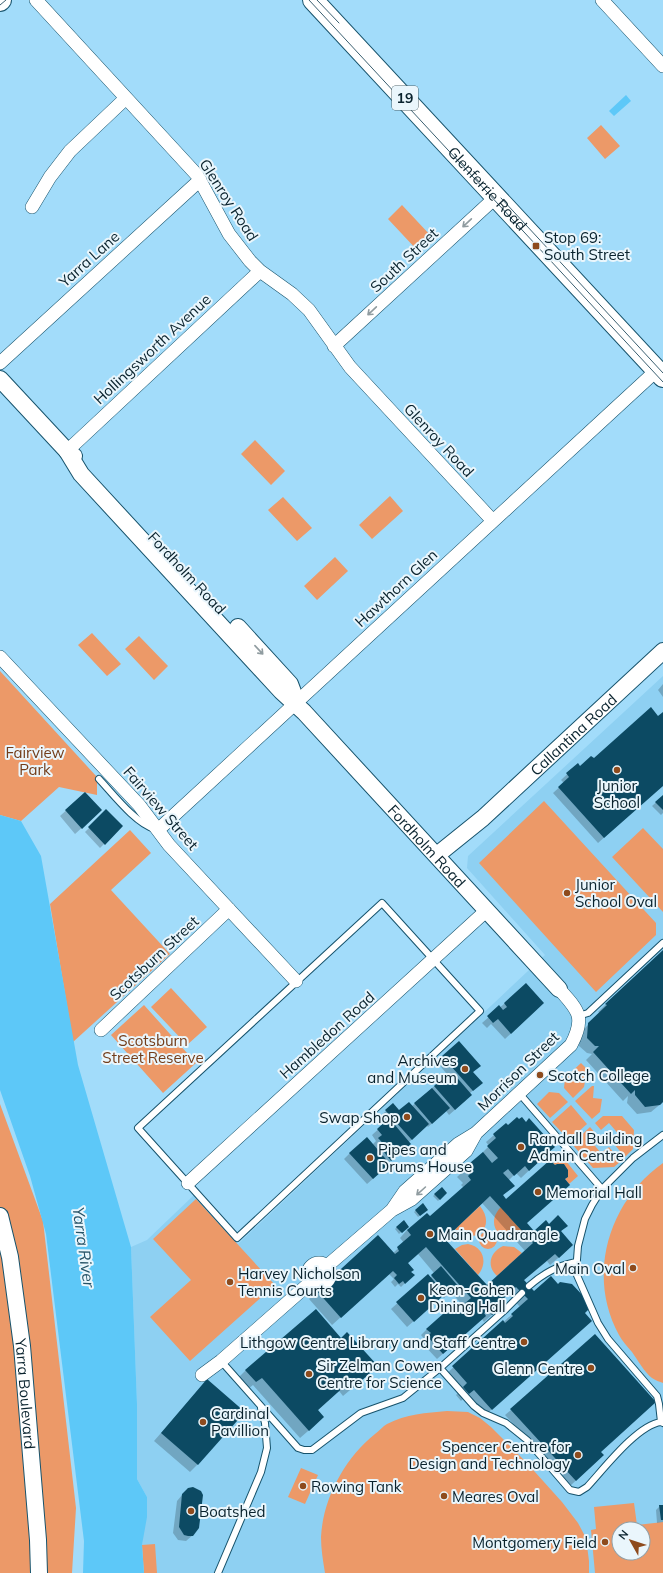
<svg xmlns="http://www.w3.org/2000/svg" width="663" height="1573" font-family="Mulish,sans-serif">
<rect width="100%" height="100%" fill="#a2dcfa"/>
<path fill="#8ed0f2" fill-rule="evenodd" d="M663,676V1573H144L142,1545L147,1497L137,1479V1404L131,1247L147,1240L194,1195L238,1244L545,955L467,868L468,856ZM619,1529H643V1553H619Z"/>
<path fill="#ec9968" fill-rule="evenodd" d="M601,125L620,146L605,159L587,138Z
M402,205L431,236L417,250L388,219Z
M255,440L285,471L271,485L241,454Z
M390,496L403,511L372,539L359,525Z
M283,497L312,528L297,541L268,510Z
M335,557L348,571L317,600L304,586Z
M92,633L121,664L107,676L78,645Z
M139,636L168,666L154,680L125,649Z
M0,671L97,777V795L59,787L21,821L0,815Z
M544,801L656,923V935L596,992L479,863Z
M643,828L663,849V912L612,857Z
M130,830L151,853L111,890L170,954L73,1042L50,904Z
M171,988L207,1027L187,1045L151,1007Z
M144,1005L196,1063L163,1093L111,1035Z
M581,1063L587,1069L584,1087L573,1098L564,1088L565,1078Z
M592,1086H594L593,1098L602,1099L600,1112L592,1119L575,1101Z
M549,1092L559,1093L568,1102L550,1118L537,1104Z
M0,1104L43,1221L76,1508L72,1573H0Z
M571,1105L587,1124L569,1140L552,1122Z
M603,1116H622L634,1130L633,1149L625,1157L614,1144L621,1137L609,1123L601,1130L595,1123Z
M590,1127L596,1134L590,1140L601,1153L609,1147L621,1161L614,1167L593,1168L572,1144Z
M562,1156L578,1176L569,1184L565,1179L568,1177V1170L564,1164H557L555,1165L553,1163Z
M663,1163V1383C660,1382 655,1380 652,1378C645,1373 637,1359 632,1352C627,1346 622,1341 619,1335C586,1275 609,1201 663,1163Z
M196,1199L275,1285L190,1361L150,1317L191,1280L153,1239Z
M480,1206C497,1227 475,1247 455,1229Z
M501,1207L524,1233C503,1248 483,1225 501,1207Z
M479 1240a9 9 0 1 1 18 0a9 9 0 1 1-18 0Z
M468,1244C484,1247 488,1263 478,1275L455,1249L462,1245Z
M503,1246L514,1247L522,1253L497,1276C486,1266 490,1252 503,1246Z
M447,1411L468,1412L480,1418L491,1427L526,1462L562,1502L578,1523L586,1538L589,1561V1573H325C323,1561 321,1549 321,1537C323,1498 345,1458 375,1434C379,1431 383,1426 387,1424C406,1414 426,1413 447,1411Z
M301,1468L318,1475L305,1504L288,1497Z
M634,1503L637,1525L663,1522V1573H595L591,1530L596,1529L594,1507ZM619,1529H643V1553H619Z
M155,1544L157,1573H144L142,1545Z"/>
<path fill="#5dc8f8" d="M626,95L631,101L614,116L609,111Z
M0,815L21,821L41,856L78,1065L131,1247L137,1404V1479L147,1497V1517L142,1545L144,1573H83L84,1541L46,1234L30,1176L0,1090Z"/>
<path fill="#0003" fill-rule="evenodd" d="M663,684V697L658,690Z
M663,713V785L598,843L553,793L564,783L561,780L578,764L580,767L593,759Z
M85,793L95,816L75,834L60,816Z
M663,796V813L661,815L652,806Z
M106,811L122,826L100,848L85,832Z
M663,951V1102L651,1112L637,1114L627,1103L628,1096L623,1101L586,1060L592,1054L587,1053L579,1046L581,1032L600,1013L598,1012L606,1004Z
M526,985L537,1009L505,1039L491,1024L487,1028L482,1023Z
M443,1056L479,1066L472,1073L475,1089L470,1093L465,1101L449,1115L446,1111L428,1127L427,1126L409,1142L404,1149L388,1163L383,1170L367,1184L344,1159L350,1153L372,1145L376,1141L372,1135L385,1123L380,1116L386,1111L399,1112L412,1106L441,1080L444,1083L450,1078L437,1062Z
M494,1135L554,1147L521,1178L516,1173L509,1180L513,1186L502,1196L534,1232L549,1225L566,1226L560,1232L564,1253L550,1265L547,1261L523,1281L534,1293L583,1313L582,1329L483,1417L465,1397L461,1401L456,1395L460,1391L445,1375L520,1307L508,1294L500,1301L495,1312L484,1322L482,1319L437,1359L422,1343L425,1340L421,1335L427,1329L457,1312L463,1306L451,1292L444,1298L442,1296L407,1327L391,1309L428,1275L430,1278L434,1273L418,1254L407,1264L413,1275L401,1287L398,1284L395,1287L391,1282L394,1279L389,1274L332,1325L309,1299L378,1237L393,1253L404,1243L400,1238L407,1230L430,1218L464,1188L461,1185L463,1183L457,1177L481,1155H480L489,1146L486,1142ZM482,1203L525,1251L487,1287L444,1239Z
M442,1188L446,1193L438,1201L433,1196Z
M422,1205L427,1210L418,1217L414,1212Z
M403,1221L408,1226L399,1234L395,1229Z
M246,1370L369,1374L343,1396L339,1391L317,1411L315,1425L300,1438L253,1385L248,1389L238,1378Z
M207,1380L198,1464L190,1472L154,1441Z
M511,1410L600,1452L597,1461L570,1486L505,1415Z
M182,1495L193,1535L186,1541L178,1540L173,1533L177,1501Z
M660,1506H663V1522L657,1523L656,1510Z"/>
<path fill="#0c4a63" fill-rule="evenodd" d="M651,707L658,716L663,712V786L604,838L558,787L569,777L566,773L578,763L580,766L591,756L594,758Z
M85,792L102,810L82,829L65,810Z
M663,795V810L655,802Z
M106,809L123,826L105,845L88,827Z
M663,950V1102L660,1105L645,1107L635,1095V1090L631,1094L593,1052L599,1046H595L587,1038L588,1023L607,1005L605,1004Z
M526,983L544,1003L511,1034L498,1019L493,1023L487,1016L499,1005L503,1010L507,1007L504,1003Z
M459,1041L481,1066L473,1072L483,1083L473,1091L442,1056Z
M453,1073L472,1095L455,1110L434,1086L442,1079L444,1082Z
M432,1088L450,1108L432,1124L414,1103Z
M409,1102L429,1124L412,1140L385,1110L393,1103L399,1110Z
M517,1117L519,1119L522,1117L526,1122L529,1118L555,1147L548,1153L545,1150L539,1156L542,1159L529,1171L525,1166L514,1176L508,1169L503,1173L515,1186L503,1195L506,1199L550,1160L555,1165L557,1164H564L568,1170V1177L565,1179L570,1185L527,1223L534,1231L546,1220L549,1224L558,1215L568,1226L561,1231L573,1245L559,1258L555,1254L524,1280L534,1291L551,1276L558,1284L560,1282L572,1284L586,1299L589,1309L585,1313L592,1321L492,1410L474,1390L469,1394L463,1387L467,1383L452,1366L503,1320L505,1323L513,1316L511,1314L528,1299L516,1287L501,1301L504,1304L492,1315L488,1310L484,1313L486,1316L443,1354L427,1336L431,1333L426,1329L453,1305L457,1310L471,1298L426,1247L408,1263L414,1270L411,1272L415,1275L405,1284L403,1281L399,1284L394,1278L397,1275L393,1271L341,1318L317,1291L378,1235L395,1254L399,1251L397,1247L411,1235L407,1230L427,1213L430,1216L471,1180L468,1176L470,1174L464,1168L483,1152L492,1163L498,1158L487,1146L496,1138L493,1134L506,1123L508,1125ZM490,1196L533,1243L487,1285L445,1239Z
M389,1118L411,1144L391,1161L384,1152L388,1149L378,1138L382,1135L377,1129Z
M367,1137L390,1164L373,1179L349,1153Z
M442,1187L447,1193L440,1200L434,1194Z
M423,1203L428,1210L420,1216L415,1210Z
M404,1220L409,1227L402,1233L396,1227Z
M441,1266L458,1286L448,1295L431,1275Z
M428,1274L445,1294L414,1322L396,1302Z
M316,1309L341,1338L347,1332L378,1366L352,1389L347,1384L318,1410L324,1417L309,1431L262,1378L256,1382L245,1370Z
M595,1334L656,1402L601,1452L604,1455L576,1481L510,1409Z
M207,1379L245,1412L198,1465L161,1433Z
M193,1487L201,1491L203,1495L199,1528L193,1536H188L184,1535L179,1527L182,1494L188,1488Z
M659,1505H663V1520H661Z"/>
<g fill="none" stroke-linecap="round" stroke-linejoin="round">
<g stroke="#17536c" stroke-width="8">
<path id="service" d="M99,779C113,794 136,824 155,829
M382,903L480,1011L237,1238L138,1128Z
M578,1016L588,1013L663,943
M519,1093L602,1189L633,1158L663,1135
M602,1189L592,1205L585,1219L578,1246L576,1273L598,1323L608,1339L657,1396L659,1404L661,1422L663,1423
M529,1286C544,1273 557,1266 576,1262
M221,1361L298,1448L304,1450H312L361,1413L403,1398L440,1368L506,1309L522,1293
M440,1368L474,1406L483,1413L506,1423L527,1440L570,1490L579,1492L587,1487C603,1470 637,1425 661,1422
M218,1573L261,1472L267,1448L265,1423L261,1408"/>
</g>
<g stroke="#17536c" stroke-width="14">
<path id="minor" d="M36,0L197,175L229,234L250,261L260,271L292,294L309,310L350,367L493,521
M602,0L663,66
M32,207L50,177L70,151L126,98
M334,346L496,197
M0,363L200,180
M67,451L260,271
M0,657L139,805L169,845L296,981
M158,830L657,370
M101,1030L229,909
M188,1183L487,910
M392,1210L405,1191L458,1144L476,1133L571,1045C586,1017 578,1010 559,989
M308 1274a11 11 0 1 1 22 0a11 11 0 1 1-22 0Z
M327,1266L392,1210L412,1199L466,1151L476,1133
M202,1375L221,1361L312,1281"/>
</g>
<g stroke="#17536c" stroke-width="18">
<g id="tertiary">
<path d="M0,379L67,451L74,456"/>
<path id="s1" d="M67,451L81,474L281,691L304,712L559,989"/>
<path d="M238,627L290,684L293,692L296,703"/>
<path id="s2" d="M437,855L483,818L663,651"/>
<path id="s3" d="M0,1216L10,1257L22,1346L38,1540L39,1573"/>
</g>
</g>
<g stroke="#17536c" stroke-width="22">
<g id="primary">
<path id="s4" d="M313,0L663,377"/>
<path d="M0,1L1,0"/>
</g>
</g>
<use href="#service" stroke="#fff" stroke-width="6"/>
<use href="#minor" stroke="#fff" stroke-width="13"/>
<use href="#tertiary" stroke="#fff" stroke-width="16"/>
<use href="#primary" stroke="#fff" stroke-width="20"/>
<path stroke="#3c6071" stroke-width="1" d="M309,0L663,382
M317,0L339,23
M0,5L6,0
M501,198L663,373"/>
</g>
<defs><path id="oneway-shaft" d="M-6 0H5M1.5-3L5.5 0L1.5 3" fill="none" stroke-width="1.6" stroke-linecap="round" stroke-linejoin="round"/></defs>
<g stroke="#909ca0">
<use href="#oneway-shaft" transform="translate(467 223) rotate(137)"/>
<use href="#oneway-shaft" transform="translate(372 311) rotate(137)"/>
<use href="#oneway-shaft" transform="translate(259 650) rotate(47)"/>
<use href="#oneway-shaft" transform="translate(421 1191) rotate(138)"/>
</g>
<g fill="#8e4b1d" stroke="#eaf6fc" stroke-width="1.5">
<rect x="532" y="242" width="8" height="8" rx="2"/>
<circle cx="617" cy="770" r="4"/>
<circle cx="567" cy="893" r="4"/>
<circle cx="465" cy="1069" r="4"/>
<circle cx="540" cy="1075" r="4"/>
<circle cx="407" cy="1117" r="4"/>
<circle cx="521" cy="1147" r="4"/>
<circle cx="370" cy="1158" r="4"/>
<circle cx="538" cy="1192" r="4"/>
<circle cx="430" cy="1234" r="4"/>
<circle cx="633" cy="1268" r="4"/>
<circle cx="230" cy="1282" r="4"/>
<circle cx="421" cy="1298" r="4"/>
<circle cx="524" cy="1342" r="4"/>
<circle cx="591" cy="1368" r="4"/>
<circle cx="309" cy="1374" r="4"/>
<circle cx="203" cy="1422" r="4"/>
<circle cx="578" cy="1455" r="4"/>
<circle cx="303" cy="1486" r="4"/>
<circle cx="444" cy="1496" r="4"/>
<circle cx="191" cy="1511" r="4"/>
<circle cx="605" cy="1542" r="4"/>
</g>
<g text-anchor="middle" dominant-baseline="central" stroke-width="4" stroke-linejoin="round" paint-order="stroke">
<rect fill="#eaf6fc" stroke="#4c626b" stroke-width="1" x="392" y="86" width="26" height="24" rx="3"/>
<g font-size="14" font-weight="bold" fill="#09222d">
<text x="405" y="98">19</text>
</g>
<g font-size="15" fill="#09222d" stroke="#eaf6fc">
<text stroke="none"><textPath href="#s4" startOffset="257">Glenferrie Road</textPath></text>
<text transform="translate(229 200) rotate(57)">Glenroy Road</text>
<text transform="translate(89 259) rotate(-42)">Yarra Lane</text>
<text transform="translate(404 260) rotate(-43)">South Street</text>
<text transform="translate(152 349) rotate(-43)">Hollingsworth Avenue</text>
<text transform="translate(439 440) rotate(47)">Glenroy Road</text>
<text transform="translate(187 573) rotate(47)">Fordholm Road</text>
<text transform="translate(396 588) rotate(-43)">Hawthorn Glen</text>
<text stroke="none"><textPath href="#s2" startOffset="182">Callantina Road</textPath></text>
<text transform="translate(161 808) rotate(49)">Fairview Street</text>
<text stroke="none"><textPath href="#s1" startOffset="535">Fordholm Road</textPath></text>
<text transform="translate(154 958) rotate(-43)">Scotsburn Street</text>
<text transform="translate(327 1035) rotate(-42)">Hambledon Road</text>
<text transform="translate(518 1071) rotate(-44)">Morrison Street</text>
<text stroke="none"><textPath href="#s3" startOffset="180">Yarra Boulevard</textPath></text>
</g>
<g font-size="15" fill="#09222d" stroke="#eaf6fc" text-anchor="start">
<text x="544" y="237">Stop 69:<tspan x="544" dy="17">South Street</tspan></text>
<text x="617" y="785" text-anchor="middle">Junior<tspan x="617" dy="17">School</tspan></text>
<text x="575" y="884">Junior<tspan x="575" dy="17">School Oval</tspan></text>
<text x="457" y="1060" text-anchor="end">Archives<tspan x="457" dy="17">and Museum</tspan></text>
<text x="548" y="1075">Scotch College</text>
<text x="399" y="1117" text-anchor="end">Swap Shop</text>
<text x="529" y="1138">Randall Building<tspan x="529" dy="17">Admin Centre</tspan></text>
<text x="378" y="1149">Pipes and<tspan x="378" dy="17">Drums House</tspan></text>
<text x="546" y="1192">Memorial Hall</text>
<text x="438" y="1234">Main Quadrangle</text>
<text x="625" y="1268" text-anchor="end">Main Oval</text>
<text x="238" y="1273">Harvey Nicholson<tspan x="238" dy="17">Tennis Courts</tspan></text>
<text x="429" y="1289">Keon-Cohen<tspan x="429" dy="17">Dining Hall</tspan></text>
<text x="516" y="1342" text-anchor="end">Lithgow Centre Library and Staff Centre</text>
<text x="317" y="1365">Sir Zelman Cowen<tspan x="317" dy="17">Centre for Science</tspan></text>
<text x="583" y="1368" text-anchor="end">Glenn Centre</text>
<text x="211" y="1413">Cardinal<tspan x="211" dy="17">Pavillion</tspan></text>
<text x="570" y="1446" text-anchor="end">Spencer Centre for<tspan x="570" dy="17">Design and Technology</tspan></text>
<text x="311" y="1486">Rowing Tank</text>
<text x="452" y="1496">Meares Oval</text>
<text x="199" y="1511">Boatshed</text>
<text x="597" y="1542" text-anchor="end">Montgomery Field</text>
</g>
<g font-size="15" fill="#733d1a" stroke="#eaf6fc">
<text x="35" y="752">Fairview<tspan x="35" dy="17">Park</tspan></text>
<text x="153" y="1040">Scotsburn<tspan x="153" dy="17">Street Reserve</tspan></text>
</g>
<g font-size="16" font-style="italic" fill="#265367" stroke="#eaf6fc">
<text transform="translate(84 1247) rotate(82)">Yarra River</text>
</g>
</g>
<g transform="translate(631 1541) rotate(309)"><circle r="19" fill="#eaf6fc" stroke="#90a1a9"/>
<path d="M0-3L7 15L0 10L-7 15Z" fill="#8e4b1d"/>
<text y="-6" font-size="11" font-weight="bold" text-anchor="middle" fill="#09222d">N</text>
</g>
</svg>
